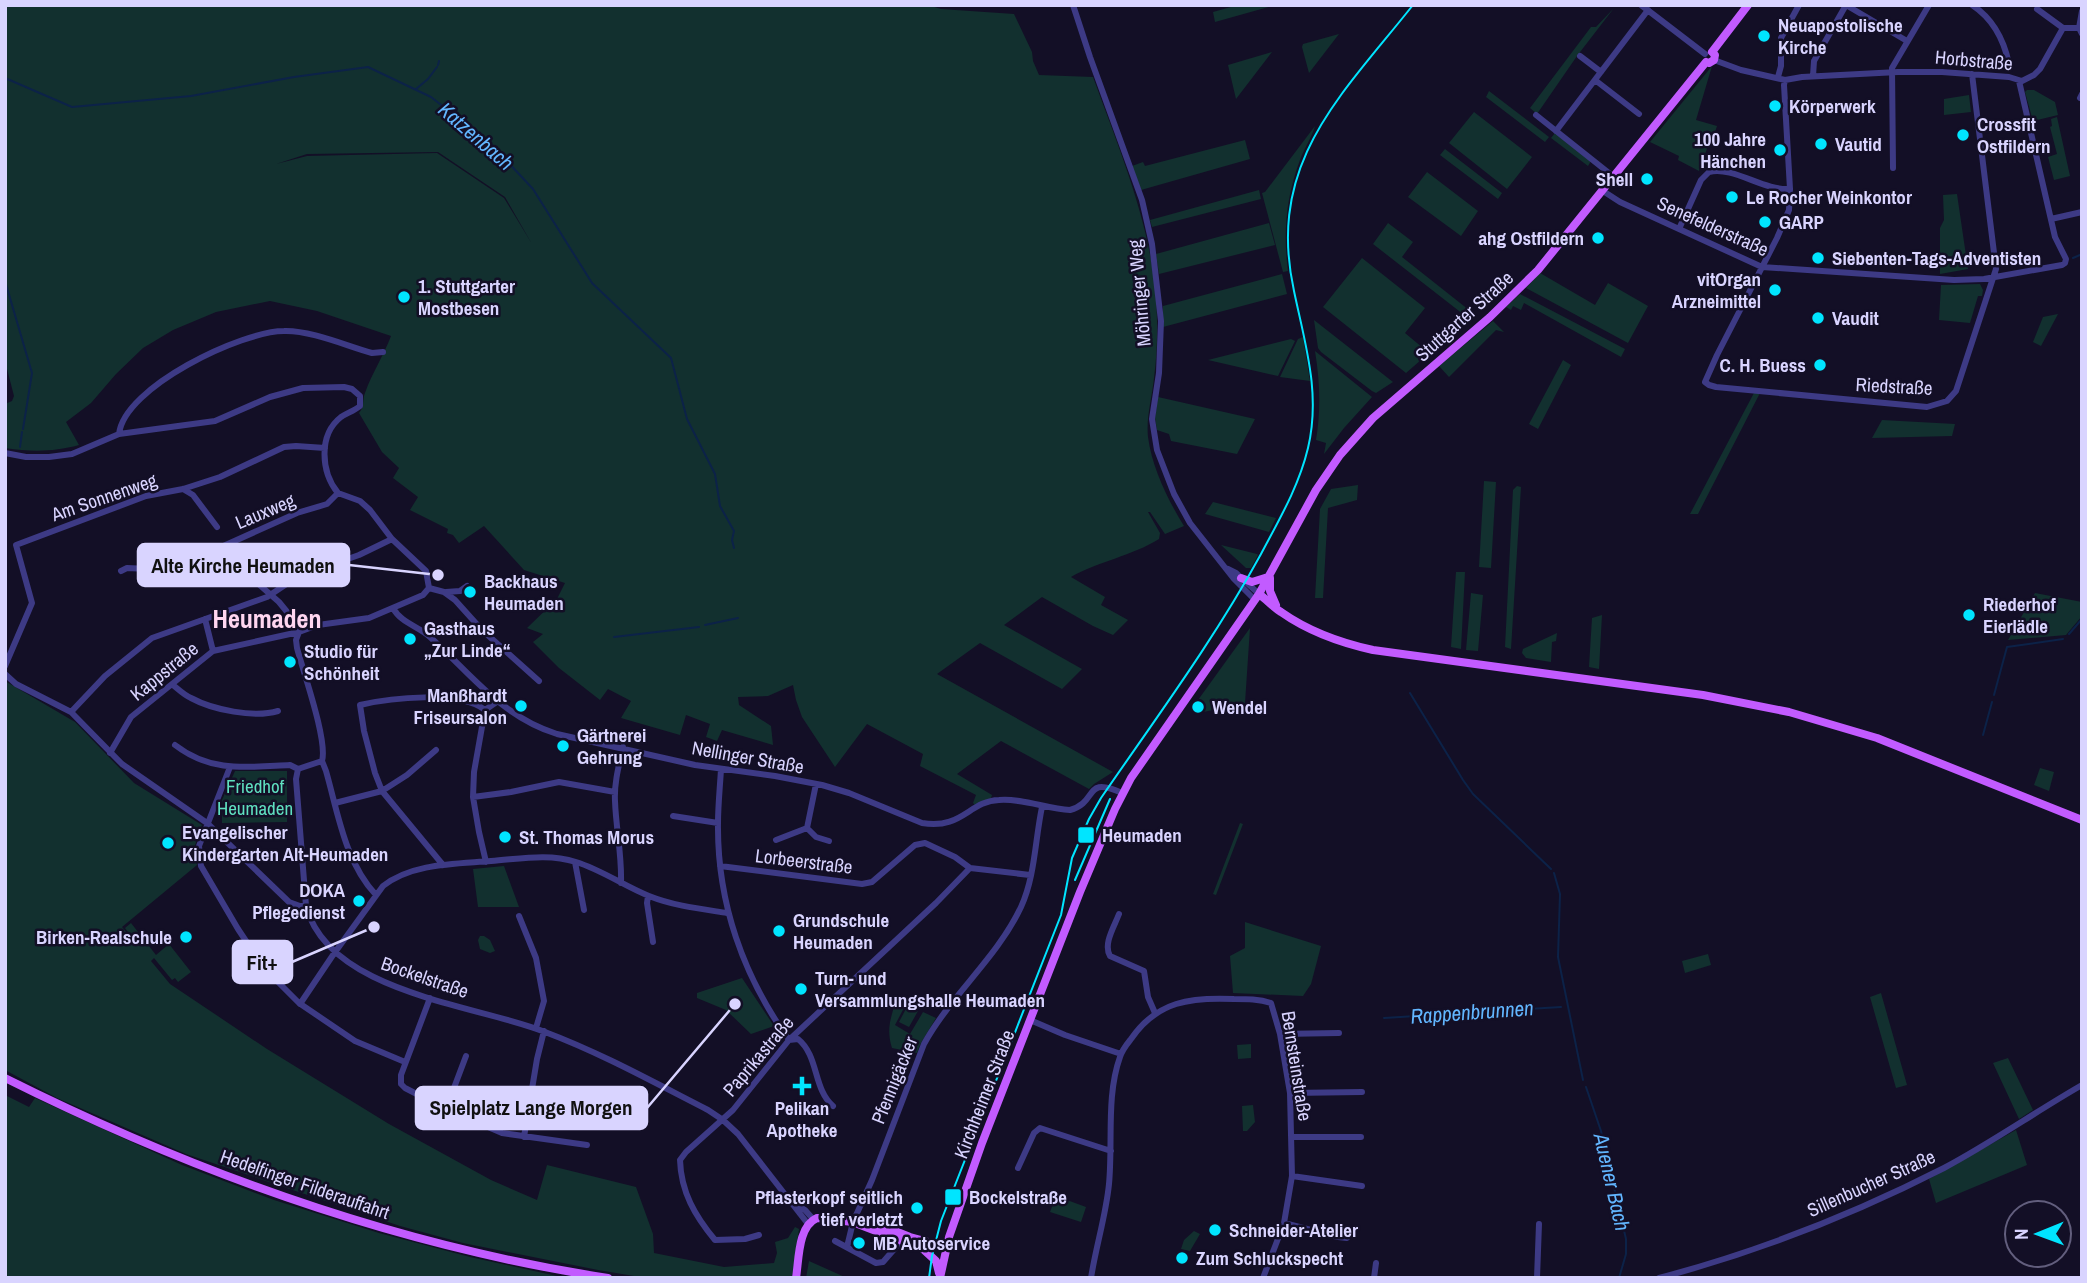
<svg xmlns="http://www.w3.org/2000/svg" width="2087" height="1283" font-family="'Archivo Narrow',sans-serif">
<rect width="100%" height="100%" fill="#130f26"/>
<path fill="#12302f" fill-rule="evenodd" d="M5,5H928L941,9L1014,14L1032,52L1033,61L1039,75L1093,77C1118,146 1147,214 1155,287C1158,318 1158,348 1154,378C1152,398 1146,417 1148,437C1152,468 1168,500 1184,526L1165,534L1150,512H1148L1160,533L1159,539C1132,556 1099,561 1071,577L1105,597L1101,605L1128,620L1113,635L1093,626L1042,597L1004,625L1082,669L1062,689L980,643L937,674L1113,772L1094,784L1089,789L1001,741L957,774L992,795L991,798L976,806L973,803L976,795L920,766L923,754L867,724L835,767L802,717L796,700L793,685L768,696L738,697L739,705L771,726L773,745L722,730L717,741L706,737L710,724L686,715L680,735L621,718L631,701L608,689L600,700L559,668L533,642L543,634L527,628L557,599L565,583L524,570L484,526L459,543L453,535L447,533L448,529L410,510L418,497L393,478L399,468L382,452L359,413C365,406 362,400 365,393C372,373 384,355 391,336L317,311L270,301L216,312L173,330L143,348L116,374L91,403L66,422L79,445C53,452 32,452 5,448V404L12,401L14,396L5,361ZM438,152L505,197L532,244L504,198L437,153L307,156L276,164L307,154Z
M1238,5H1276L1215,22L1213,12Z
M1614,8L1577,56L1537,114L1530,108L1591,27H1596Z
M1339,34L1309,73L1302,47L1303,44Z
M1272,52L1236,99L1228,65Z
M1712,66L1696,120L1717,126L1715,132L1721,134L1718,146L1709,143L1699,171L1678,160L1679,156L1650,142Z
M2027,90H2034L2055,102L2058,115L2033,121L2025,92Z
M1489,91L1549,137L1545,142L1486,97Z
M1969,95L1971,112L1944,115V99Z
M1474,112L1532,157L1507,189L1449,143Z
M2057,117L2070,176L2054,180L2048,157L2057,154L2050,127L2052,126L2051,119Z
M1315,126C1313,135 1304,149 1300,160C1286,197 1283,233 1288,271L1283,272L1262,193L1265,192Z
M1555,133L1591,161L1588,166L1551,138Z
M1245,140L1250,159L1141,190L1132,166L1143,162L1145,166Z
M1445,149L1502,193L1498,199L1440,155Z
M1427,172L1478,211L1461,236L1408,197Z
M1259,190L1261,199L1152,227L1150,220Z
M1957,194L1968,269L1940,274V228L1944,220L1943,195Z
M1269,223L1275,245L1159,274L1156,254Z
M1388,223L1413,242L1402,257L1474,314L1468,318L1373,244Z
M1362,258L1425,308L1405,333L1429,353L1406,373L1323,307Z
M1540,273L1595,305L1608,283L1648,306L1628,343L1526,288Z
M1282,274L1287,294L1163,327V306Z
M1980,284L1983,290L1982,296H1978L1970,323L1939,320L1941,285Z
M1520,294L1625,349L1621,357L1524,303L1521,310L1513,306L1511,310L1506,307Z
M2058,314L2041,346L2033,342L2043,317Z
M1314,320L1393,382L1376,393L1372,391L1321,352L1318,348Z
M1493,321L1504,332L1496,330L1449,377L1439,366Z
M1303,337L1310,381L1280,377L1298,339Z
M1291,339L1295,341L1278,376L1208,360Z
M1315,351L1372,397L1344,428L1324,454L1326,443L1316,440C1321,410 1320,382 1315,351Z
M1563,360L1571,365L1538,429L1529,424Z
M1755,391H1761L1698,514H1690Z
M1158,397L1255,419L1237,454L1171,441L1169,434L1157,430L1155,418Z
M1882,420L1955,424L1952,436L1872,438Z
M1484,481L1496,482L1491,568L1479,567Z
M1358,485L1357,500L1328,508L1323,598H1315L1320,509L1331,489Z
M1517,486L1521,487L1511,649L1505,647L1513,490Z
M1213,502L1276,518L1269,532L1205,514Z
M1221,545L1257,554L1258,555L1251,568H1246Z
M1456,572H1465L1461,649L1451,647Z
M1471,593L1483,595L1478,651L1466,650Z
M2035,593L2082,602V616L2066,635L2008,640Z
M1602,615L1599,669L1589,667L1592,618Z
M1250,628L1245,703L1199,713L1195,710L1198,700Z
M1557,633L1556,641L1552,642L1551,662L1526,658L1522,653L1523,649Z
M5,681L75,722L134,783L202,825L194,848L197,865L122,927L137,945L125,928L131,923L156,955L169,944L191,972L178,982L175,978L172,980L154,958L151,961L170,984L267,1049L389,1124L491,1180L537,1200L547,1165L636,1187L653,1234L654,1253L724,1267L774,1263L777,1253L775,1242L788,1238L795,1227L799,1229L792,1278H646L598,1270L463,1243L400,1226L186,1154L57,1098L5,1070Z
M2040,768L2054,772L2049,791L2034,785Z
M235,771H287V822L222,823V800Z
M1240,823L1243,824L1216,895L1213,894Z
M504,866L519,907H478L473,869Z
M1245,922L1321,946L1311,984L1303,996L1233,993L1230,956L1245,948Z
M480,936H484L490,940L495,951L490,953L480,949L478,940Z
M1708,954L1711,965L1685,973L1682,961Z
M742,978L774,1026L751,1034L726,1010L697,998V993Z
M1881,993L1907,1085L1896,1088L1870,997Z
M896,999L906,1004L895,1025L910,1034L923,1012L936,1018L921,1043L917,1053L892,1048C886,1028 891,1019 896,999Z
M908,1005L918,1011L909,1027L899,1022Z
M1251,1044V1058L1238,1059L1237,1045Z
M2008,1058L2033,1110L2019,1119L1993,1063Z
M5,1095L29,1107L35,1098L182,1165L274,1200L379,1233L470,1257L566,1278H5Z
M1253,1105L1255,1122L1247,1131H1243L1242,1106Z
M2016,1130L2027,1165L1936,1203L1929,1179Z
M1056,1196L1086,1207L1081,1222L1050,1212Z
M1194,1231L1200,1234L1190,1251L1181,1249L1184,1240Z
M809,1261L847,1278H806Z"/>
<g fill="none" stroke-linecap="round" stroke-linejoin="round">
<path stroke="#0c2248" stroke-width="2" d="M438,65L439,61
M5,78L72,107L191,96L294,77L368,67L431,97L490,143L533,189L592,283L671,358L687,419L715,474L720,506L734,531L732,540L734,548
M416,89L428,79L437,67
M2073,258L2082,254
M5,281L32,373L23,429
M20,447L22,432
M705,625L738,618
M2069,634L2082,619
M614,637L699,627
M1410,693L1463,780L1473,794L1551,869
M1994,695L2007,647L2063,639
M1983,735L1992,702
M1554,873L1560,894L1558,957L1583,1080
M1384,1018L1561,1007
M1586,1087L1601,1131L1626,1239V1254L1619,1278"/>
<path stroke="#3d3a85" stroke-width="6" d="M1073,5L1090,57L1142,200L1152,244L1161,321L1159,373L1152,419L1157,450L1174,494L1190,523L1234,579L1255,600
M1641,5L1705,54
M1972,5C1992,18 2004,40 2009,64
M2037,9L2063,28
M2082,11L2079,28L2082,34
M1580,56L1601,72
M1714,60L1741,70L1785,80L1802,77L1898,72H1942L2009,77L2022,81L2034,75L2040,69L2063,28H2079
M1813,76L1814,61L1846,5L1907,41
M1778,77L1781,66V38L1799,5
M1595,80L1639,114
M1785,80L1784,85L1790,189L1789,210L1777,238L1717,355L1705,382L1709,385L1716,387L1927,407L1947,401L1956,391L1996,269L1972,74
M2080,98L2082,94
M1536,115L1614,177
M1556,131L1648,10
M1893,168L1892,68L1929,5
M1603,191L1620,202L1762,267L1954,280L1984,279L2062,265L2065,263L2066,259L2055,237L2019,81
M2051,219L2082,212
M1679,229L1701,180L1709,172C1734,166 1763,191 1790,189
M119,434C124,387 242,331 284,331C310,330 347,346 372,353L383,352
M5,453L26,457H49L72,454L119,434L215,421L270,397L303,388L344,387L352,389L360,396V406C354,411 347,413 341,417C318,435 321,472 338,493L360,501L370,510L392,539L426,571L429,588
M183,489L193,495L217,527
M230,543L243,566L255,581L279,602L292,618L299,632
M1228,569L1236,573L1259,594
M121,571L127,568L149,569L181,565L297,513L327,504L338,493
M429,588L444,592L455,600L482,630L539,681
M446,592L460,591L467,586
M393,608C401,623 418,626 430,637C472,675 502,717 557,734L695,765L775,776L822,785L849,793L922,823C962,830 969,801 999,800C1023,798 1047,809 1070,810C1099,802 1083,775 1122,793
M205,619L213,651
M299,632L296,640L297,648C303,671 328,741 322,761
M5,666L32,603L16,545L146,496L183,489L220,477L284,447L296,446L325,448
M5,674L16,684L71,712L122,764L207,823L289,902L300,906H306
M173,685C178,689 184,695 191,698C213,710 254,718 278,711
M71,712L105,676L152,638L267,597L297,577L359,555L392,539
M175,745C211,773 247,767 290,765L298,769
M110,753L131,717L213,651L299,632L318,625L369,618L423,595L429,588
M322,761L298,769L296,779L306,906C329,993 474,1004 545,1032C601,1053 655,1083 708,1110L723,1120L738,1134L808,1224
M322,761L326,771C338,813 345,862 376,895
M230,767L199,846L201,866L238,929L264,968L299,1003L355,1041L405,1062
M721,769C720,787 718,805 718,823C717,902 743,976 789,1040L798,1039C819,1056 813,1089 833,1106
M473,797L511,792L559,782L615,792
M335,803L382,791L407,775L436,750
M673,816L718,823
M807,828L816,837L829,841
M776,840L807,828L816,784
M486,862L479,832L473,797L474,772L485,710L498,701
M575,862L584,910
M443,865L382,791L375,773L364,731L360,705C390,698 460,690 485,710
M720,866L862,884L872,882L915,845L925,843L955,857L970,868L1030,875
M621,883C622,855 616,829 615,801C614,783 619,765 623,747
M648,896L647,903L653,942
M1119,914C1114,927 1103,944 1110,956L1144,971L1148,997L1155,1013
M519,916L536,958L544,1001L536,1028
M430,998L401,1075V1084L405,1088L446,1109L502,1133L587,1145
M300,1004L333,955L383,886C412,863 456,864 491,861C520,859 548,853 576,862C602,870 624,886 649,896C674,906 701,909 727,913
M1030,1020L1065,1035L1121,1054
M1280,1034L1339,1033
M1290,1093L1362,1092
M446,1109L466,1056
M524,1137L537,1059L544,1031
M1292,1137H1361
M1018,1168L1034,1133L1040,1128L1111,1151
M1292,1176L1362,1186
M795,1204L805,1210L813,1219
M1284,1223L1338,1237L1347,1238
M759,1235L745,1239L715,1240C695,1216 681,1192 680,1160L686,1152L733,1110L789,1040L936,903L970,868
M835,1241L876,1263L883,1262L897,1246L898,1237
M847,1247L853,1222L872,1180L924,1044C951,995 997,958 1021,907C1035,877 1035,840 1042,807
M1091,1278C1096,1246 1106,1215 1109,1184C1113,1142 1106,1096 1120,1057C1122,1050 1127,1044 1131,1039C1157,1001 1191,997 1234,999C1247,999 1259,999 1271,1003L1280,1034L1290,1093L1292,1176L1284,1223L1263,1278
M1374,1278L1376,1263
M1537,1278L1539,1224
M1659,1278C1757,1252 1854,1214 1944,1168C1991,1143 2035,1112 2082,1085"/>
<path stroke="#c25bff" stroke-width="8" d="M1712,52L1748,5
M1706,62L1709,63L1714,60L1715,55L1712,52
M1241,578L1252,582L1268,577
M1270,578V591L1276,605
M1259,594C1267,600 1273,607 1281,612C1308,631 1341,643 1373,650L1703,695L1789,712L1877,738L2082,820
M5,1078C195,1173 398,1246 608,1278
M855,1223L923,1249L936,1261L939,1273
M796,1278C799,1259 798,1226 817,1218L853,1222L870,1221L910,1237L947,1247
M940,1278L949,1237L982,1143L1080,892L1115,809L1131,778L1259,594L1316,490L1340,455L1373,418L1490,317L1538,270L1706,62"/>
<path stroke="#00e5ff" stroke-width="2" d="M1075,880L1110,799
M929,1278L932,1256L941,1221L1061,915L1072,858L1089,819L1101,798C1156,718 1214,640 1261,554C1279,520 1299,486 1308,448C1321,393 1305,344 1294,291C1266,163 1340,97 1413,5"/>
</g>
<g fill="#00e5ff" stroke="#130f26" stroke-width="2.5">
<circle cx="1764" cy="36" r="7"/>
<circle cx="1775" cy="106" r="7"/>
<circle cx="1963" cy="135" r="7"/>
<circle cx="1821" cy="144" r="7"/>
<circle cx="1780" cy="150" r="7"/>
<circle cx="1647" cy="179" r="7"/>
<circle cx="1732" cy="197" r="7"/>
<circle cx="1765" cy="222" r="7"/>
<circle cx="1598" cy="238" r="7"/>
<circle cx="1818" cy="258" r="7"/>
<circle cx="1775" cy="290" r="7"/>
<circle cx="404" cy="297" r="7"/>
<circle cx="1818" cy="318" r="7"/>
<circle cx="1820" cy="365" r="7"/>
<circle cx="470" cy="592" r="7"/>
<circle cx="1969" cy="615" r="7"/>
<circle cx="410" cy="639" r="7"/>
<circle cx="290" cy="662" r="7"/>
<circle cx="521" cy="706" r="7"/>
<circle cx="1198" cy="707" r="7"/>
<circle cx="563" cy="746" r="7"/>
<rect x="1077" y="826" width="18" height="18" rx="3.5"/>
<circle cx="505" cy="837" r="7"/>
<circle cx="168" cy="843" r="7"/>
<circle cx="359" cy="901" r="7"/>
<circle cx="779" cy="931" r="7"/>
<circle cx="186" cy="937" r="7"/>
<circle cx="801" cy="989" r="7"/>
<path d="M798.5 1075.5h7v7h7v7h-7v7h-7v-7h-7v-7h7z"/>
<rect x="944" y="1188" width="18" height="18" rx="3.5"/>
<circle cx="917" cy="1208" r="7"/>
<circle cx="1215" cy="1230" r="7"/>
<circle cx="859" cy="1243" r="7"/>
<circle cx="1182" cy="1258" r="7"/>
</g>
<g text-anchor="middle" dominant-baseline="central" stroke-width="5" stroke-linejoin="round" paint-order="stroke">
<g font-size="19" font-weight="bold" fill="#d9d4ff" stroke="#130f26" text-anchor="start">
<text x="1778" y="25">Neuapostolische<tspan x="1778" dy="22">Kirche</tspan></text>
<text x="1789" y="106">Körperwerk</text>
<text x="1977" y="124">Crossfit<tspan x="1977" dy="22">Ostfildern</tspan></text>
<text x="1766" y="139" text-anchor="end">100 Jahre<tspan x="1766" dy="22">Hänchen</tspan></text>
<text x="1835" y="144">Vautid</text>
<text x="1633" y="179" text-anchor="end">Shell</text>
<text x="1746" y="197">Le Rocher Weinkontor</text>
<text x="1779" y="222">GARP</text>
<text x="1584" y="238" text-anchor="end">ahg Ostfildern</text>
<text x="1832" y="258">Siebenten-Tags-Adventisten</text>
<text x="1761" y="279" text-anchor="end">vitOrgan<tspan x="1761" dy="22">Arzneimittel</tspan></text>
<text x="418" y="286">1. Stuttgarter<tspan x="418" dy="22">Mostbesen</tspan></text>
<text x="1832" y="318">Vaudit</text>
<text x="1806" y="365" text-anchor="end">C. H. Buess</text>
<text x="484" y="581">Backhaus<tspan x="484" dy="22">Heumaden</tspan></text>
<text x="1983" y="604">Riederhof<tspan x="1983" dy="22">Eierlädle</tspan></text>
<text x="424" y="628">Gasthaus<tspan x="424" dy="22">„Zur Linde“</tspan></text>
<text x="304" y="651">Studio für<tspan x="304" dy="22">Schönheit</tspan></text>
<text x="507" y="695" text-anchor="end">Manßhardt<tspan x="507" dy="22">Friseursalon</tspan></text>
<text x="1212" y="707">Wendel</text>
<text x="577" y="735">Gärtnerei<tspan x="577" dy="22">Gehrung</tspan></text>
<text x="182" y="832">Evangelischer<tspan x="182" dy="22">Kindergarten Alt-Heumaden</tspan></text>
<text x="1102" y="835">Heumaden</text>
<text x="519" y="837">St. Thomas Morus</text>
<text x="345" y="890" text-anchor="end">DOKA<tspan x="345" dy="22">Pflegedienst</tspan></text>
<text x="793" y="920">Grundschule<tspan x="793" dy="22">Heumaden</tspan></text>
<text x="172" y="937" text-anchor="end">Birken-Realschule</text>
<text x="815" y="978">Turn- und<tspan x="815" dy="22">Versammlungshalle Heumaden</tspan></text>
<text x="802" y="1108" text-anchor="middle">Pelikan<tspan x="802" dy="22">Apotheke</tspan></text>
<text x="903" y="1197" text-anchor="end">Pflasterkopf seitlich<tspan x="903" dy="22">tief verletzt</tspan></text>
<text x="969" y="1197">Bockelstraße</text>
<text x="1229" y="1230">Schneider-Atelier</text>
<text x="873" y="1243">MB Autoservice</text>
<text x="1196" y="1258">Zum Schluckspecht</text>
</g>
<g font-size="19" fill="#d9d4ff" stroke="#130f26">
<text transform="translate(1974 60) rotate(5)">Horbstraße</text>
<text transform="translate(1713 226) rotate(24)">Senefelderstraße</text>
<text transform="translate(1139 293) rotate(-95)">Möhringer Weg</text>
<text transform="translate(1464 316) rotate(-42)">Stuttgarter Straße</text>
<text transform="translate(1894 386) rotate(3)">Riedstraße</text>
<text transform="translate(104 497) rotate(-19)">Am Sonnenweg</text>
<text transform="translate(265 511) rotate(-23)">Lauxweg</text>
<text transform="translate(164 671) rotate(-39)">Kappstraße</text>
<text transform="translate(748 757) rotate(10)">Nellinger Straße</text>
<text transform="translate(804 861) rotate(7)">Lorbeerstraße</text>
<text transform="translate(425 977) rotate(19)">Bockelstraße</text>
<text transform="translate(758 1056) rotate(-50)">Paprikastraße</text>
<text transform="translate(1297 1066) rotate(81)">Bernsteinstraße</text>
<text transform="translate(894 1080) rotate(-68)">Pfennigäcker</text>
<text transform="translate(984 1094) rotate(-69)">Kirchheimer Straße</text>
<text transform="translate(1871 1183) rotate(-24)">Sillenbucher Straße</text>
<text transform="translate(305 1184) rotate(19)">Hedelfinger Filderauffahrt</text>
</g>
<g font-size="19" fill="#5fe0c0" stroke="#130f26">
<text x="255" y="786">Friedhof<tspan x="255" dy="22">Heumaden</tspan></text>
</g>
<g font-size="21" font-style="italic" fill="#62b6ff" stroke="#130f26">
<text transform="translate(476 136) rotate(41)">Katzenbach</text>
<text transform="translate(1472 1012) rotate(-4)">Rappenbrunnen</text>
<text transform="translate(1612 1182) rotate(77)">Auener Bach</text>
</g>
<g font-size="26" font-weight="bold" fill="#ffd6f0" stroke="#130f26">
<text x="267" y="618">Heumaden</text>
</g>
</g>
<path fill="none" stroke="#d9d4ff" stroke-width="2.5" d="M438 575L349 565M374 927L292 962M735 1004L647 1108"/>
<g fill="#d9d4ff" stroke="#130f26" stroke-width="2.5">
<circle cx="438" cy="575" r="7"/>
<circle cx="374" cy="927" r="7"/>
<circle cx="735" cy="1004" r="7"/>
</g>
<g fill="#d9d4ff" stroke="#d9d4ff" stroke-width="2.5">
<rect x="138" y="544" width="211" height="42" rx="7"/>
<rect x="233" y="941" width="59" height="42" rx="7"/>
<rect x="416" y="1087" width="231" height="42" rx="7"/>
</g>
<g font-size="21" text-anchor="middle" font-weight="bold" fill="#111">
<text x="243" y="573">Alte Kirche Heumaden</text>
<text x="262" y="970">Fit+</text>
<text x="531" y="1115">Spielplatz Lange Morgen</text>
</g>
<rect width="2087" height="1283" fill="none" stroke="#d9d4ff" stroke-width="14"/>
<g transform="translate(2038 1234) rotate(269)"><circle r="33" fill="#130f26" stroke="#625e7d" stroke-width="2"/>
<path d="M0-5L12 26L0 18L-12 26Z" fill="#00e5ff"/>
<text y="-10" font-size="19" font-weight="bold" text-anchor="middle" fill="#d9d4ff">N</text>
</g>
</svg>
